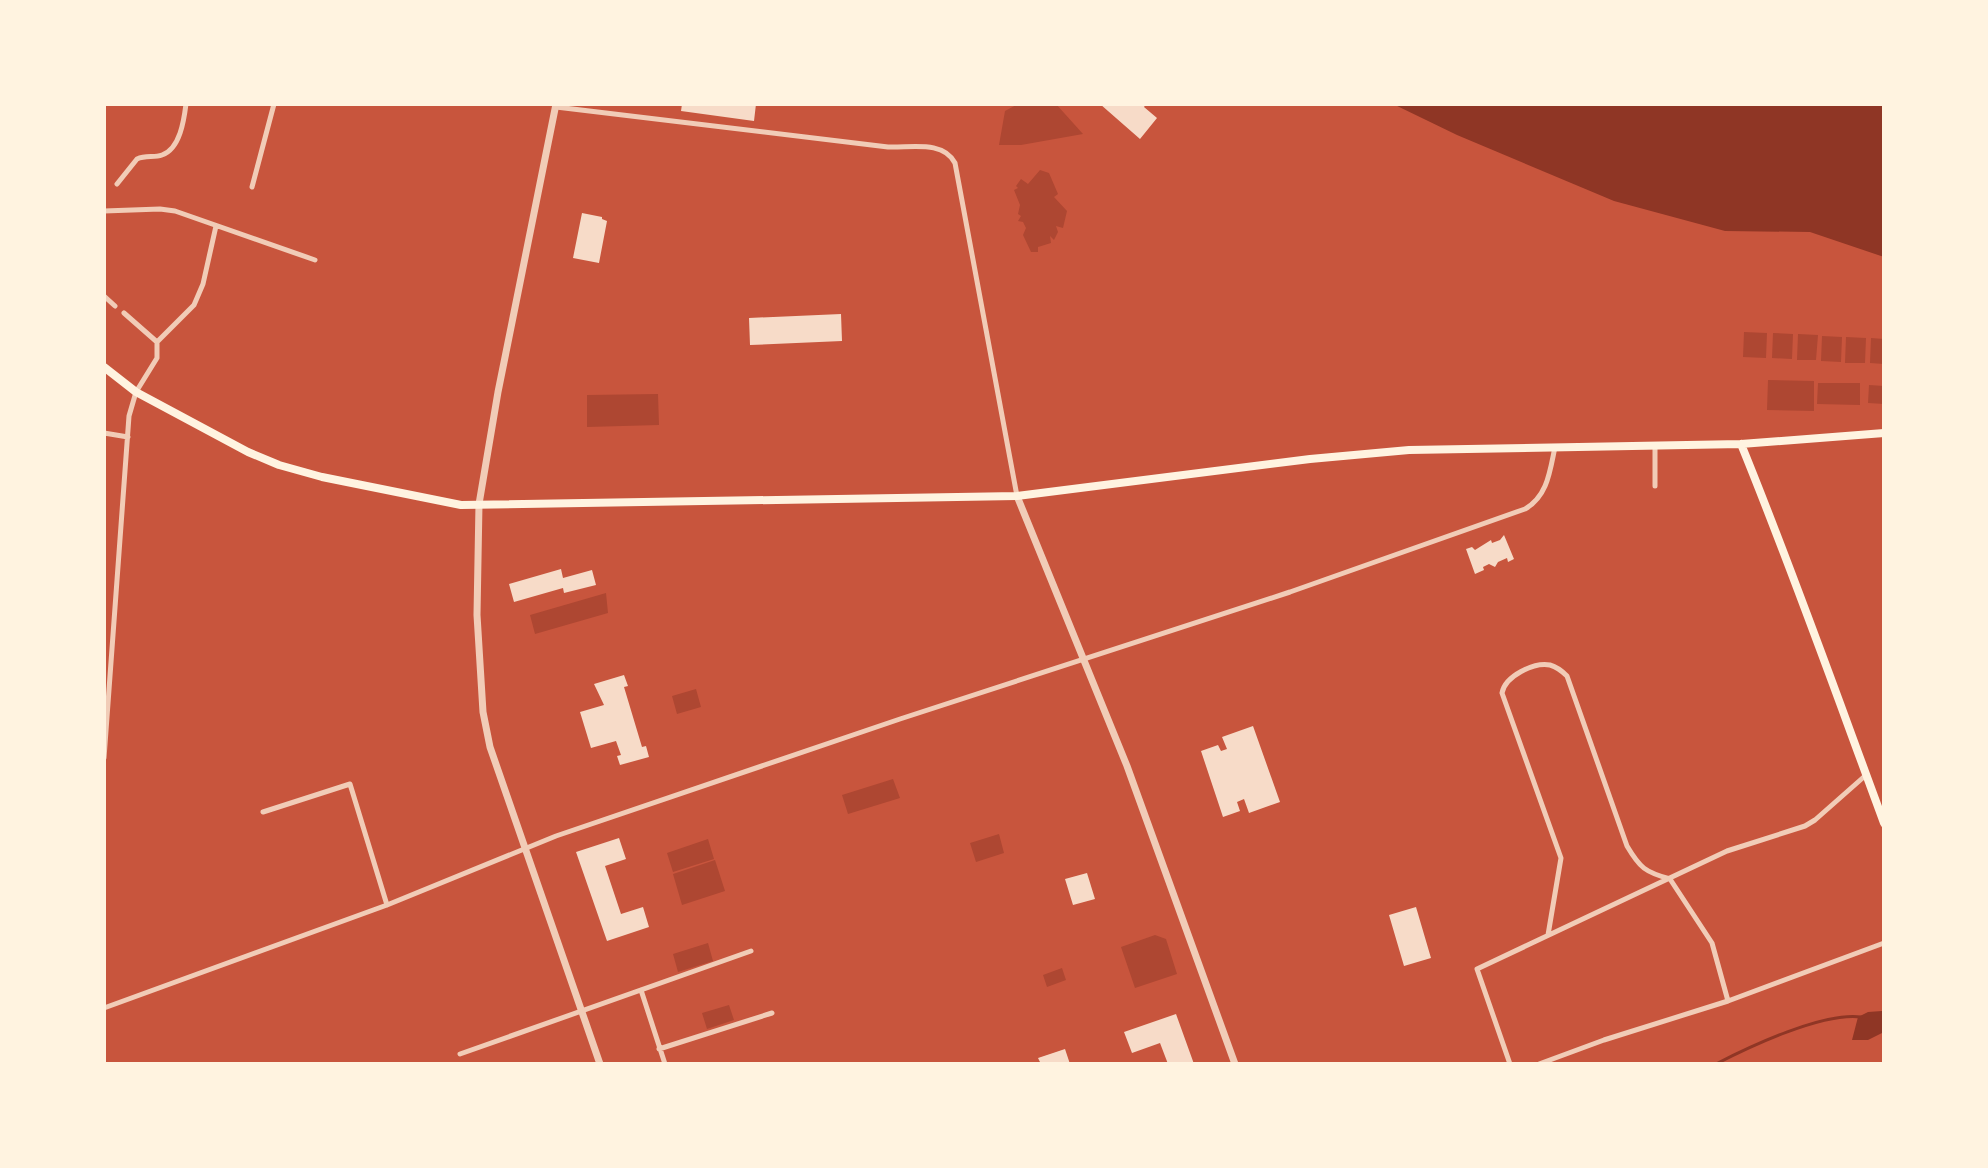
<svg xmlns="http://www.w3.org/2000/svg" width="1988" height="1168" font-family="'Alegreya Sans',sans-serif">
<rect width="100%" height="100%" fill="#c8553d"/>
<path fill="#ae4732" d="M1018,104H1056L1083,134L1021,145H999L1005,111Z
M1040,170L1049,173L1058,194L1054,197L1067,211L1063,228L1056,226L1058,232L1054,240L1050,236L1051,243L1038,247V252H1031L1023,235L1026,228L1023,222L1018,221L1021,216L1018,214L1020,205L1014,190L1018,188L1016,186L1021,179L1028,184Z
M1744,332L1767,333L1766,358L1743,357Z
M1773,333L1793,334L1792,359L1772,358Z
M1798,334L1818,335L1816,360H1797Z
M1822,336L1842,337L1841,362L1821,361Z
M1846,337L1866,338L1865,363H1845Z
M1871,338L1884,339V364L1870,363Z
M1768,380L1814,381V411L1767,410Z
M1818,383H1860V405L1817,404Z
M1869,385L1884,386V404L1868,403Z
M658,394L659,425L587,427V395Z
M606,593L608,613L535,634L530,615Z
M696,689L701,707L677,714L672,696Z
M893,779L900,798L848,814L842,795Z
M999,834L1004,853L976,862L970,843Z
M708,839L714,859L673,872L667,853Z
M715,860L725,891L682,905L673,874Z
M1155,935L1166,939L1177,974L1135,988L1121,947Z
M708,943L713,961L678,972L673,954Z
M1062,968L1066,980L1047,987L1043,975Z
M729,1005L734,1020L707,1029L702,1013Z"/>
<path fill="#8f3625" d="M1393,104H1884V257L1810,232L1725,231L1614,201L1457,135Z
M1884,1008V1032L1868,1040H1852L1858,1017L1868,1012L1882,1011Z"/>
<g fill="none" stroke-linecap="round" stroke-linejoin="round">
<path stroke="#8f3625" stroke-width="3" d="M1716,1064C1751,1046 1823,1012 1861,1017"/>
</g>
<path fill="#f7dbc8" d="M682,104H756L754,121L681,111Z
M1100,104H1146L1144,107L1157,118L1140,139Z
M582,213L602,217V219L607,221L599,263L573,258Z
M841,314L842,341L750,345L749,318Z
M1504,535L1514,559L1508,562L1507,558L1498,562L1495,567L1489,564L1483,567L1484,570L1475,574L1466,549L1472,547L1475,550L1491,540L1492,543L1500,540Z
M561,569L563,578L592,570L596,585L564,593L563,588L514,602L509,584Z
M624,675L628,686L624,687L642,747L646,746L649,757L620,765L617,756L621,755L616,741L591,748L580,712L604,705L594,684Z
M1253,726L1280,802L1249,813L1244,799L1237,802L1240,811L1223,817L1201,751L1218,745L1221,751L1227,749L1222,737Z
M619,838L626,859L605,866L621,914L643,907L649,927L607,941L576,852Z
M1087,873L1095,899L1073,905L1065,879Z
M1416,907L1431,958L1404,966L1389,915Z
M1176,1014L1194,1064H1168L1160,1043L1132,1053L1124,1032Z
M1065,1049L1070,1064H1041L1038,1058Z"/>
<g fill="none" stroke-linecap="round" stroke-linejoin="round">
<path stroke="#f1ccb7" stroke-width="5" d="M556,107L888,147C911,148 943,140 955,163L1017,496
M117,184L137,159C146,155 154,158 162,155C180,149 184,120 186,104
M252,187L274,104
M104,211L160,209L175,211L315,260
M104,296L115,306
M124,313L157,342
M104,433L128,437
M1655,446V486
M104,758L129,416L136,392L157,358V342L194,305L203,284L216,226
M263,812L350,784L387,905
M1548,935L1561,858L1502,693C1505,676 1534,662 1550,665C1557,667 1562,671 1567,676L1627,846C1640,868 1645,872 1670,879L1712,943L1728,1001
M641,990L665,1064
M104,1008L387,905L556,836L900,719L1290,592L1525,509C1548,496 1550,470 1555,447
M659,1049L772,1013
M460,1054L751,951
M1510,1064L1477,969L1727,851L1805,826L1815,820L1866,775
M1539,1064L1604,1040L1728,1001L1884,943"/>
<path stroke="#f1ccb7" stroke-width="7" d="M556,104L498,392L479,504L477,615L483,712L490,747L600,1064
M1017,496L1127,766L1235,1064"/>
<path stroke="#fff3e0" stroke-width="8" d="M104,367L136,392L248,452L279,465L322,477L461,505L1017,496L1310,459L1409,450L1741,444L1884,433
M1741,444C1792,569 1837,696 1884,823"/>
</g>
<rect width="1988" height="1168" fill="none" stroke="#fff3e0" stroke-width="212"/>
</svg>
